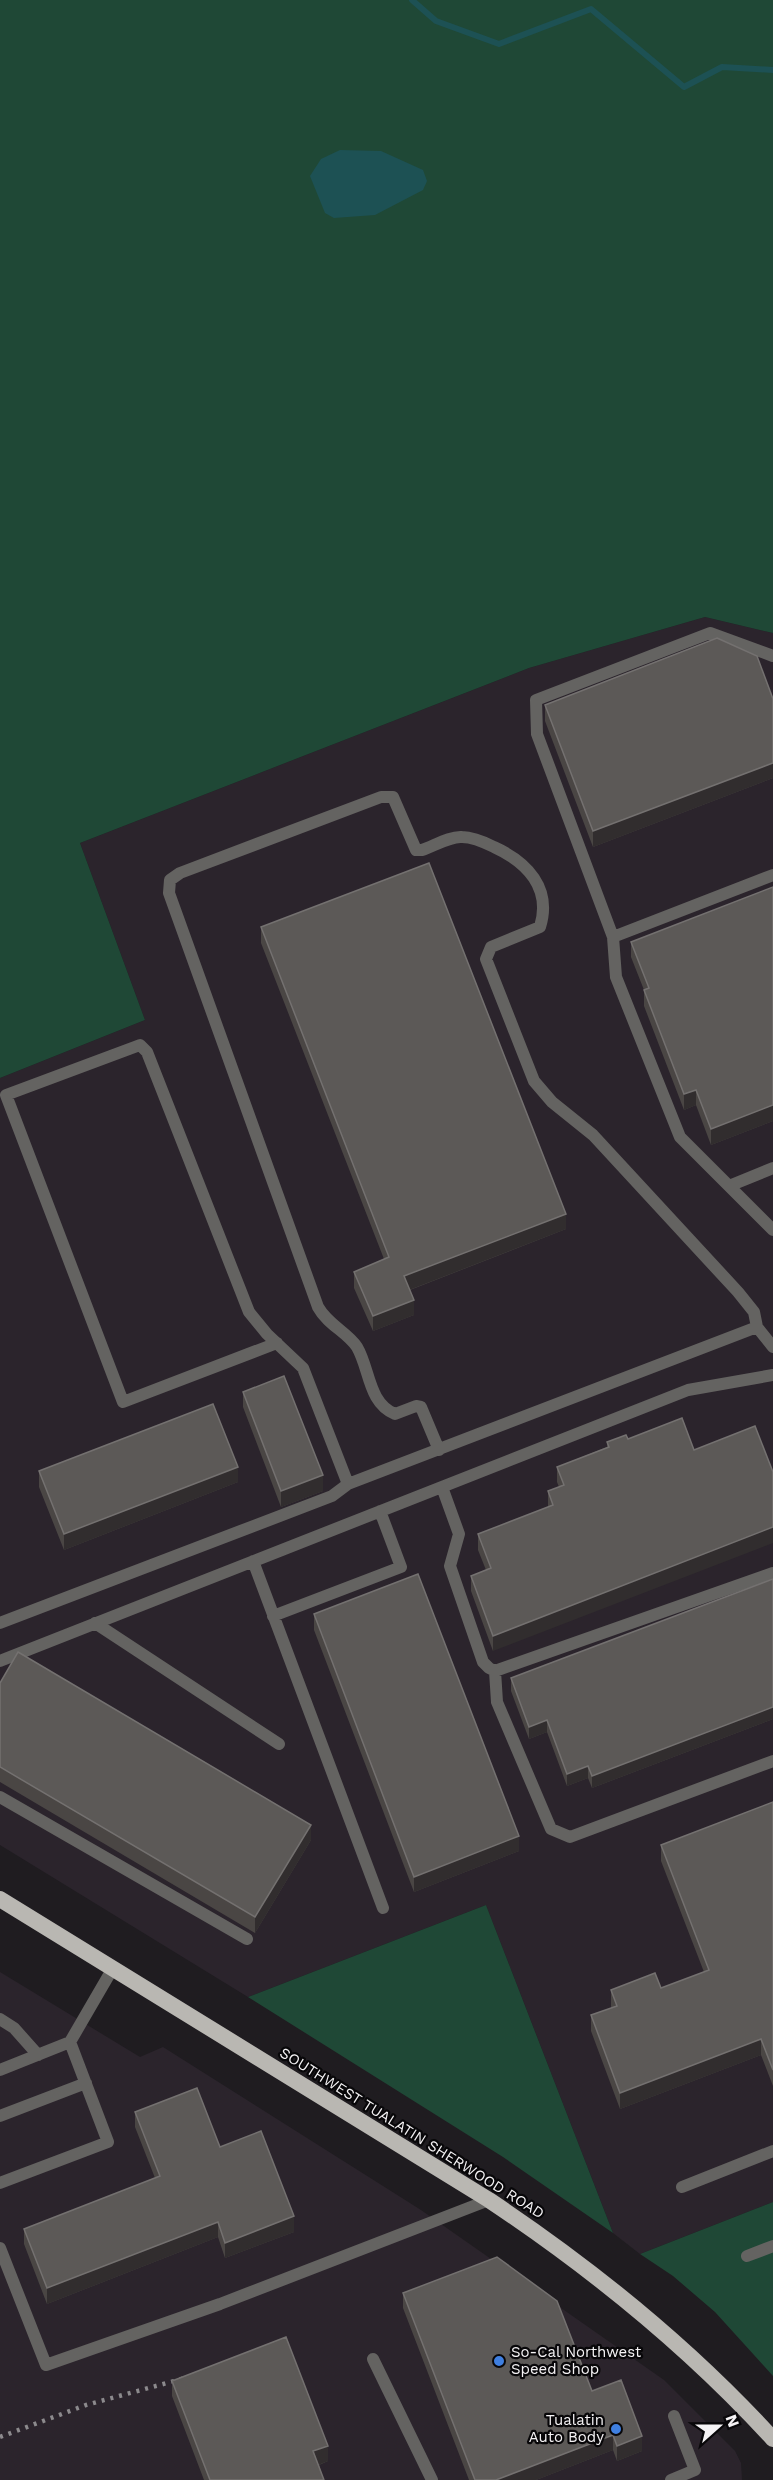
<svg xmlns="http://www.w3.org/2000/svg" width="773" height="2480" font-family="'Work Sans',sans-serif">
<rect width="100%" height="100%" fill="#1f1c20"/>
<path fill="#2b242c" d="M705,617L773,633V2202L640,2254L613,2233L486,1905L248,1997L0,1845V1078L145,1020L80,843L529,668Z
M0,1972L140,2057L163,2047L421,2210L664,2380L735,2451L741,2463L742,2480H0Z"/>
<path fill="#1f4836" d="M0,0H773V633L705,617L529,668L80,843L145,1020L0,1078Z
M486,1905L613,2233L503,2157L248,1997Z
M773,2202V2376L715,2312L673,2276L640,2254Z"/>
<path fill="#1d5154" d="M340,150L381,151L423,170L427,181L423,190L375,215L334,218L325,213L310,176L321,159Z"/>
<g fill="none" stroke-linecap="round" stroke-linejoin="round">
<path stroke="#1d5154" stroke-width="6" d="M412,0L436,21L499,44L591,9L684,87L722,67L773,70"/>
<path stroke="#646361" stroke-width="12" d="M773,656L710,633L536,700L537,734L613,937L616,977L680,1137L773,1230
M613,937L773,875
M729,1186L773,1168
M277,1343L123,1402L6,1095L140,1045L147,1052L249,1312L267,1334L303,1368L348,1484L757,1327L773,1347
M439,1450L421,1407L416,1406L395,1414C368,1403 370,1369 357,1347C347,1332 328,1325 318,1307L169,893L170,880L180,873L381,797H393L416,850H422C434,846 450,836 462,837C473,837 484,842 494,847C527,862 552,888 540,927L491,947L486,959L534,1081L552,1102L593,1135L738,1292L754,1312L757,1327
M442,1487L459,1534L450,1566L483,1662L489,1668L495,1671L773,1573
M253,1561L383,1908
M273,1616L401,1567L380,1511
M0,1623L332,1496L348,1484
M95,1623L279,1744
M0,1661L688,1390L773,1375
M495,1671L497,1702L551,1829L570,1837L773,1761
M0,1797L247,1939
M0,2019L14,2028L38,2055
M0,2070L70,2042L113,1968
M0,2116L86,2083
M0,2183L108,2142L70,2042
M682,2187L773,2151
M0,2248L46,2365L220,2304L489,2200
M747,2256L773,2246
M373,2359L432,2480
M671,2480L695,2470L674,2416"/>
<path stroke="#b9b7b2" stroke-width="16" d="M0,1899L489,2200C594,2270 688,2346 773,2439"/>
<path stroke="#8c8a8d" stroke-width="4.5" stroke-dasharray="3 6" stroke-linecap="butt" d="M0,2437L86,2405L189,2377"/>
</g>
<path fill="#4a4644" d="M773,699V778L593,847L545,721V705Z
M773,887V1121L711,1145L696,1105L684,1110L644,1006V990L631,957V942Z
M261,927L566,1229L410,1290L414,1315L373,1331L354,1288V1272L384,1259L261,943Z
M243,1392L323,1491L281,1507L243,1407Z
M626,1435L493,1651L471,1591V1576L486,1570L478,1550V1534L548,1507V1491L559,1487L557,1482V1467L607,1447V1442Z
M39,1471L238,1482L64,1550L39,1487Z
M773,1579V1719L592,1788L588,1778L567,1786L547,1732L529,1739L511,1691V1678Z
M314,1614L519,1851L414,1892L314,1630Z
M0,1683L311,1840L255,1933L0,1782Z
M773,1802V2086L761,2055L620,2109L591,2031V2015L611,2008V1990L661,1988L704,1972L661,1861V1845Z
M135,2112L220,2147L294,2232L225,2258L218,2237L47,2304L24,2244V2229L155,2178L135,2127Z
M403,2293L592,2391L642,2451L617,2461L613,2450L536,2480H469L403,2308Z
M172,2381L328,2461L319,2465L324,2480H204L172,2396Z"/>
<path fill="#312d2e" d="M773,763V778L593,847V831Z
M696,1090V1105L684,1110V1094Z
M773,1105V1121L711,1145V1129Z
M566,1214V1229L404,1292V1276Z
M414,1300V1315L373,1331V1316Z
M238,1467V1482L64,1550V1534Z
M323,1475V1491L281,1507V1491Z
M773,1527V1543L493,1651V1636Z
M773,1707V1719L592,1788V1776Z
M547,1720V1732L529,1739V1727Z
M588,1766V1778L567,1786V1774Z
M311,1825V1840L255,1933V1917Z
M519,1836V1851L414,1892V1877Z
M761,2039V2055L620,2109V2093Z
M294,2216V2232L225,2258V2243Z
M218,2222V2237L47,2304V2288Z
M613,2435V2450L536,2480H496Z
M642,2436V2451L617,2461V2446Z
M328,2446V2461L313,2467V2451Z"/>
<path fill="#5c5957" stroke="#747170" stroke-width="1.5" d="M717,638L757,656L773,699V763L593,831L545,705Z
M429,863L566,1214L404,1276L414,1300L373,1316L354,1272L389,1257L261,927Z
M773,887V1105L711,1129L696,1090L684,1094L644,990L649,988L631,942Z
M284,1376L323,1475L281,1491L243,1392Z
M213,1404L238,1467L64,1534L39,1471Z
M682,1418L694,1450L755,1426L773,1472V1527L493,1636L471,1576L491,1568L478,1534L553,1505L548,1491L564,1485L557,1467L609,1447L607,1442L626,1435L628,1439Z
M418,1574L519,1836L414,1877L314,1614Z
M773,1579V1707L592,1776L588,1766L567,1774L547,1720L529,1727L511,1678Z
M18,1652L311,1825L255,1917L0,1767V1683Z
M773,1802V2070L761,2039L620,2093L591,2015L617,2006L611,1990L655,1973L661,1988L709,1970L661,1845Z
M197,2088L220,2147L261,2131L294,2216L225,2243L218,2222L47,2288L24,2229L160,2176L135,2112Z
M497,2257L557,2301L592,2391L621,2380L642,2436L617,2446L613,2435L496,2480H475L403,2293Z
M286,2337L328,2446L313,2451L324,2480H210L172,2381Z"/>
<g fill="#3f7fe0" stroke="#080709" stroke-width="2">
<circle cx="499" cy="2361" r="6"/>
<circle cx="616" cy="2429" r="6"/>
</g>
<g text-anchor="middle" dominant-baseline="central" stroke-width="4.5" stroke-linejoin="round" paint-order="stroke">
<g font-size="15" fill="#f5f3f5" stroke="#080709">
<text transform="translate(412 2133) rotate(32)">SOUTHWEST TUALATIN SHERWOOD ROAD</text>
</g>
<g font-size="15" fill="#f5f3f5" stroke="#080709" text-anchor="start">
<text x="511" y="2352">So-Cal Northwest<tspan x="511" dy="17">Speed Shop</tspan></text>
<text x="604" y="2420" text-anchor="end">Tualatin<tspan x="604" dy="17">Auto Body</tspan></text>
</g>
</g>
<g transform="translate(719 2426) rotate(69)" stroke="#080709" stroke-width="4.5" paint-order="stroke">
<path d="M0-4.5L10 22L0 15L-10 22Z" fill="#f5f3f5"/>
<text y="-9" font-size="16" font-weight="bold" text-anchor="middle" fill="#f5f3f5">N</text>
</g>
</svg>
